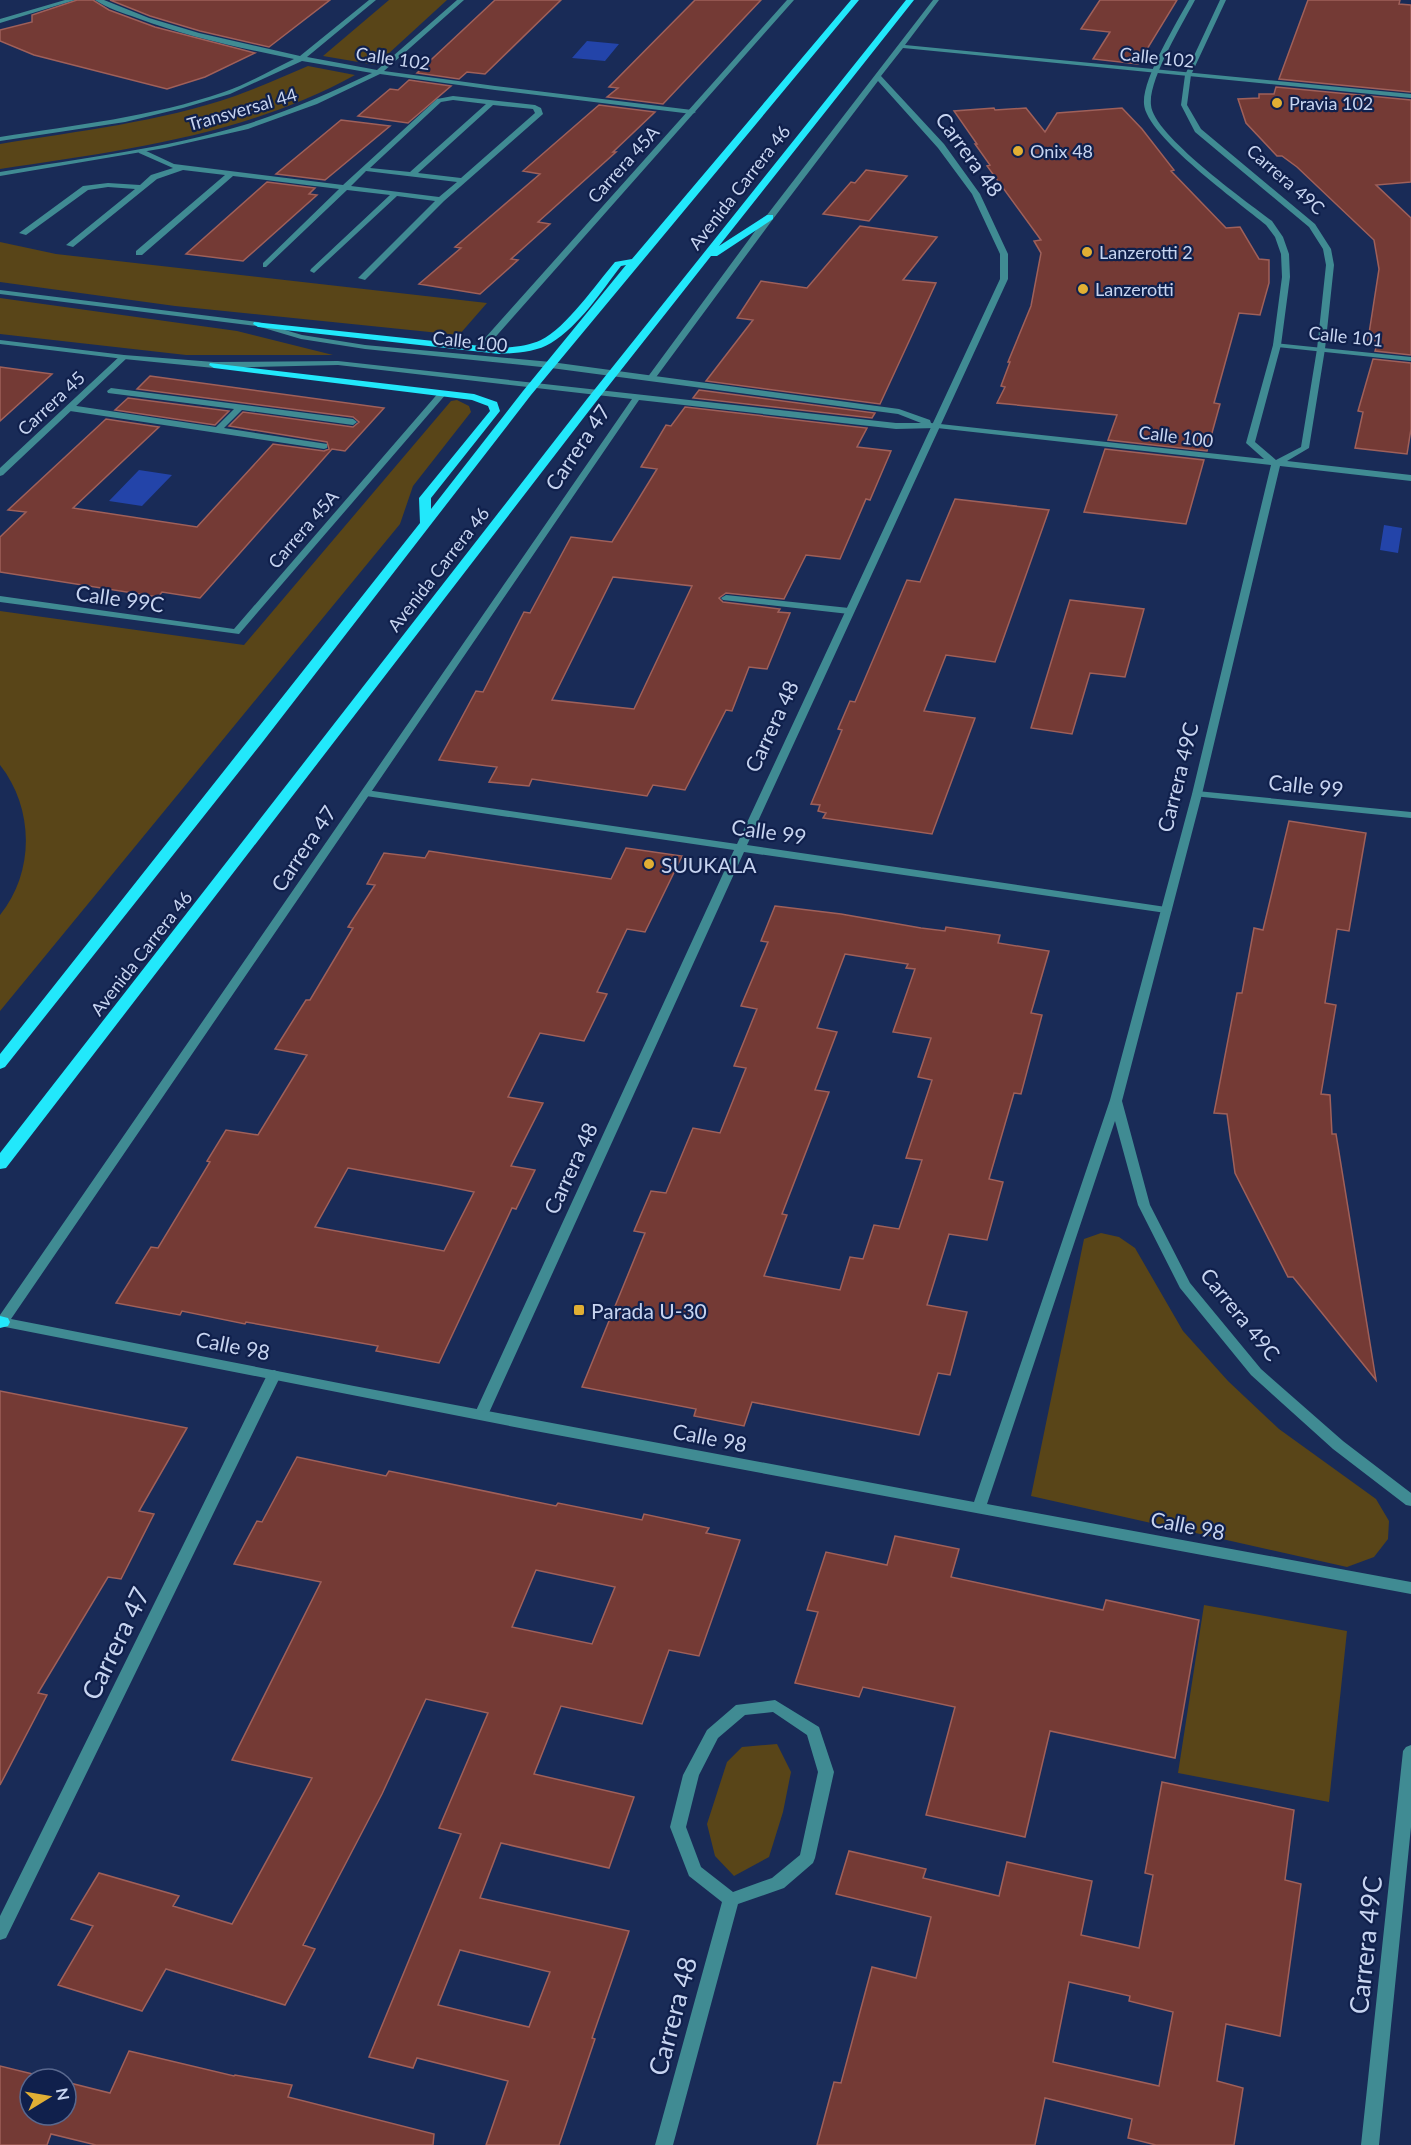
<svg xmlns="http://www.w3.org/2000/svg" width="1411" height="2145" font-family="Lato,sans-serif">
<rect width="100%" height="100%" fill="#192b57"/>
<path fill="#594518" d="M389,0H447L376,65L323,56Z
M308,66L355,75C247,135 121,151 0,169V144C78,131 160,122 235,96C260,87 284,76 308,66Z
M0,242L56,254L487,303L459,335L175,306L0,282Z
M0,298L237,331L333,355H186L0,334Z
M457,400L469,406L471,412L413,486L400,524L0,1011V915C35,872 34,808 0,765V611L244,645L451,401Z
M1101,1233L1119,1237L1135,1248L1183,1331L1228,1381L1279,1429L1376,1499L1389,1521L1388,1539L1374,1557L1347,1567L1031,1496L1084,1239Z
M1204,1605L1347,1631L1329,1802L1178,1773Z
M777,1744L791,1772L783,1812L769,1857L734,1876L715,1856L707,1824L727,1762L742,1747Z"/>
<path fill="#2344a9" d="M587,41L619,44L605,61L572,58Z
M139,470L172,475L142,506L109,501Z
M1384,525L1402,528L1398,553L1380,550Z"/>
<path fill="#743a35" stroke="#9f605a" stroke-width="1.5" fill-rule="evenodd" d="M77,0H93L109,10L155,27L255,53L205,77L167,89L34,55L0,41V30L32,22V15Z
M110,0H330L269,47L200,31L150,16Z
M495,0H561L485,74L467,72L459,79L417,73Z
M695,0H761L663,104L607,97L618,88L609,87Z
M1100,0H1177L1138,64L1093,59L1110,32L1081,29Z
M1308,0H1400L1399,4L1411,5V92L1279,79Z
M409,80L451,86L408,123L358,116L390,89L398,90Z
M1276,87L1411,100V182L1376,185L1411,218V355L1375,351L1378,341L1368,340L1379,269L1374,240L1297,167L1282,156H1277L1246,123L1238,99L1259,98V94H1274Z
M599,105L655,112L613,152H616L538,222L550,224L511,259L518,260L480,294L419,284L461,248L455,247L540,174L523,171Z
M994,108L995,110L1026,108L1045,132L1057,113L1122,108L1142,129L1174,170L1171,171L1226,228L1240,227L1259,259L1269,260V283L1260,315L1239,313L1214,403L1220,404L1207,451L1108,440L1117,415L997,403L1005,387L1001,386L1010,362H1008L1031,306L1041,253L1034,241L1041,240L987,166L990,165L975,144H977L954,111Z
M341,120L390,126L325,180L276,174Z
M866,170L907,176L869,221L823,214L851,182L855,183Z
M267,182L315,188L309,194L317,195L243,261L186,254Z
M860,226L937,237L903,280L936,283L880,404L706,381L753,320L737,318L761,281L807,288Z
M1373,359L1411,363V429L1407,454L1355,448L1363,412L1358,411Z
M0,367L52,374L0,421Z
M150,376L384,408L345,451L332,449L200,598L162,592L158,597L0,572V537L26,512L8,510L106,419L159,427L73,508L197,527L273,444L324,451L329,449L327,442L229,426L243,412L353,427L359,422L353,417L137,389Z
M699,390L875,413L872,418L693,398Z
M128,398L229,411L215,425L115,410Z
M685,407L867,428L857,447L891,451L870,500L866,499L840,559L806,555L784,599L726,593L719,598L723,602L780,609L778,612L790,613L767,669L749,667L732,711L726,710L685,790L653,785L647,796L532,779L529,786L489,782L497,767L439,760L476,691L483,692L524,612L530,613L571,537L612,542L657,469L641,467L666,425L671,426ZM613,577L692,586L634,709L552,700Z
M1105,449L1204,460L1186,524L1084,512Z
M955,499L1049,510L995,662L946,655L924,711L975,718L932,834L823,818L826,813L818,811L820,805L811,804L842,730L838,729L850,701L855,702L907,580L920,582Z
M1070,600L1144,609L1125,677L1090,673L1072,734L1031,728Z
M1289,821L1366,833L1349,931L1337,929L1325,1003L1336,1005L1321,1094L1330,1095L1332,1134H1336L1376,1380L1293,1277H1288L1235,1173L1227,1114L1214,1113L1237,993H1242L1254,928L1263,930Z
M626,848L682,856L645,932L627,929L597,992L607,994L584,1041L540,1033L508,1097L543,1103L511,1166L535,1170L516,1209L512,1208L439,1363L376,1351L378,1346L246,1322L245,1324L182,1311L180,1315L116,1303L151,1247L158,1248L210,1162L207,1161L226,1130L258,1135L307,1055L275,1049L306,1000H310L353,928L348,927L375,885L367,884L384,853L425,858L429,851L611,879ZM348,1168L440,1185L474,1192L444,1251L315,1227Z
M775,906L841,914L921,928L945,931L946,927L1000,935L998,943L1049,951L1031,1013L1042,1015L1021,1094L1014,1093L989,1179L1003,1182L987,1240L949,1234L927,1305L967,1312L950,1375L938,1373L919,1435L752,1402L744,1426L694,1416L696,1409L582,1387L645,1233L634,1231L651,1191L666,1193L693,1128L720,1133L746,1068L734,1066L757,1009L741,1006L768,942L761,941ZM845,954L908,964L906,968L915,969L893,1032L931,1038L918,1077L932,1080L906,1158L922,1160L899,1229L874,1225L863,1259L850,1257L840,1290L764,1276L787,1215L782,1214L829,1092L815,1090L837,1032L817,1028Z
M0,1391L187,1428L139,1511L154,1514L121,1579L108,1577L38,1693L47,1695L0,1785Z
M297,1457L386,1476L389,1471L556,1506L558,1503L642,1520L644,1514L709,1528L706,1533L740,1540L699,1656L669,1650L642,1724L561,1706L534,1774L634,1797L609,1868L501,1843L480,1898L629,1931L592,2038L595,2039L559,2145H486L508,2081L417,2058L413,2068L369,2057L461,1834L439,1828L488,1713L426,1699L382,1794L303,1945L315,1949L285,2005L166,1969L142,2011L58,1985L93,1926L71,1919L99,1873L179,1896L173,1906L232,1924L312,1778L232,1760L321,1582L234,1564L257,1521L262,1522ZM536,1570L615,1587L592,1644L512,1627ZM460,1950L550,1972L529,2027L438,2005Z
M895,1536L959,1549L951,1577L1103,1610L1106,1600L1199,1620L1175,1758L1050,1731L1025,1837L926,1815L955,1707L863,1687L859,1697L795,1683L818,1612L807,1610L826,1552L887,1565Z
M1162,1782L1294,1810L1285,1880L1301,1884L1280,2036L1226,2024L1217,2081L1243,2088L1234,2145H1156L1128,2138L1132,2119L1045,2098L1035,2145H817L834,2082L841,2083L872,1967L916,1978L931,1917L836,1894L849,1851L926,1869L923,1878L999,1896L1007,1862L1092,1881L1081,1935L1139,1948L1153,1875L1145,1873ZM1069,1982L1130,1996L1129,2001L1173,2012L1159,2086L1053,2062Z
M129,2051L234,2076L235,2075L292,2085L288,2097L434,2134L433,2145H96L51,2134L47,2145H0V2066L53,2079H30V2115H66V2082L110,2093Z"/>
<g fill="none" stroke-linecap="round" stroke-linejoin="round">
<path fill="#408b93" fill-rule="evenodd" d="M453,96L535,105L541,108L543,114L444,201L365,280L358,278L435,201L397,196L314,273L310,271L311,269L390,195L347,190L266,267H263V263L339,189L233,176L142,255H136V251L225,175L183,170L157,179L73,247L66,245L135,189L108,187L88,190L26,235L19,233L83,186L108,183L140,185L151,175L173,168L139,153L138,151L142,149L174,164L343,185L437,99ZM453,100L486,104L410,172L370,168L441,102ZM493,105L533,109L535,113L461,178L418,173ZM366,171L457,182L439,197L351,186Z
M111,388L353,419L357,422L353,425L242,410L224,428L327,444V448L324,449L70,411L66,408L70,405L216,427L234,409L108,393L107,391Z
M726,595L849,608L854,611L849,614L723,600L721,598Z"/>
<path fill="#408b93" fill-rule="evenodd" d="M65,0H75L0,23V19Z
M95,0H104L149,18L199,33L300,56L369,0H376L307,57L377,70L457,0H464L384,71L495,86L692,110L696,112L692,114L495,90L380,74L317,104L248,129L165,148L0,176V172C81,158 165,149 244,125C289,111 330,93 372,73L302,61L230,94L183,108L125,122L0,141V137C75,125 152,117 224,92C248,84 271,70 294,59C241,48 188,37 137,18C123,13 107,8 95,0Z
M933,0H939L905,45L1411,94V98L903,48L881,76L944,144L980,194L1008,254V279L747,845L1166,907L1172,910L1166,913L744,852L488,1415L486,1418H476L474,1415L734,850L366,796L361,793L366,790L737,844L1000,279V254L972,194L938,148L878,81L773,219L654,380L647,378L767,215Z
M1274,343L1411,357V361L1277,347L1273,345Z
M121,355L128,357L3,475L0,476V468Z
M440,391L447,393L239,634L0,602V596L234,629Z
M1197,791L1411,812V818L1193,796L1192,794Z
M274,1370L279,1372L281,1375L6,1938L0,1940V1916L267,1375L269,1372Z
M775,1700L819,1727L834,1772L815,1858L813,1863L784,1888L738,1904L673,2145H655L722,1902L689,1876L670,1827L683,1775L707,1730L736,1705ZM773,1712L807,1735L818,1772L800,1855L772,1878L733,1892L701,1867L686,1827L699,1775L718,1738L745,1715Z
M1411,1745V1827L1379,2145H1361L1403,1751L1406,1747Z"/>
<path fill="#408b93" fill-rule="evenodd" d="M787,0H794L483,351H477V347Z
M1189,0H1195C1183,23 1148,80 1151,105C1153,135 1246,201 1272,221L1283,237L1289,254L1290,277L1281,345L1255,442L1276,460L1301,447L1317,349L1326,265L1323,249L1309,227L1195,132L1181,105L1185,75L1220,0H1226L1191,75L1187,105L1201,129L1315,224L1331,249L1334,265L1325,349L1309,448L1287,461L1411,475V481L1280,466L1202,794L1122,1101L1150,1205L1190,1283L1261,1369L1343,1441L1411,1493V1506L1406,1505L1333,1449L1251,1375L1180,1288L1138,1205L1115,1121L987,1504L1411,1582V1594L530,1430L0,1326V1315L632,399L338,365L214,368L124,359L0,344V340L124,355L214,362L338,361L896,423H921L898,414L551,368L365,349L301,339L257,326L0,294V290L258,322L302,335L365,345L551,362L899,409L930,420L931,423L1264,459L1246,443L1273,345L1282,277L1281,254L1275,237L1266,225C1240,203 1146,136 1144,104C1142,79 1176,24 1189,0ZM639,400L896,429L937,428L1271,465L1192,794L1110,1100L974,1502L354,1386L11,1319Z"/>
<path fill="#22e8fb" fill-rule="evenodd" d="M851,0H859L531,395L261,744L5,1067L0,1069V1054L420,523L419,498L490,411L488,406L472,400L214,368L209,365L210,363L474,394L497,402L500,411L431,498V509L523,391L626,265L621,266C600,293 580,325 551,343C537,352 516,353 500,354L258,327L253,324L254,322L500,348C514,347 528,346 541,340C565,329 597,283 615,262L632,259Z
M906,0H914L719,246L767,215H773V219L717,256H711L595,403L6,1168L0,1169V1153L587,399Z
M0,1316L8,1318L10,1322L8,1326L0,1328Z"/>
</g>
<g fill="#e1af34" stroke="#10204c" stroke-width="2">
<circle cx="1277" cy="103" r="6"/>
<circle cx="1018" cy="151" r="6"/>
<circle cx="1087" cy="252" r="6"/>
<circle cx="1083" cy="289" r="6"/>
<circle cx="649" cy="864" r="6"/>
<rect x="573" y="1304" width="12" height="12" rx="3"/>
</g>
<g text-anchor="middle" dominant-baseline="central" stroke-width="4.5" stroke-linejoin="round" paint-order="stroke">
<g font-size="18" fill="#c7d4f0" stroke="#10204c">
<text transform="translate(1157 57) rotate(6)">Calle 102</text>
<text transform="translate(393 58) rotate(8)">Calle 102</text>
<text transform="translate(242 109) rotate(-16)">Transversal 44</text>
<text transform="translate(623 164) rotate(-48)">Carrera 45A</text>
<text transform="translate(1286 179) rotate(41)">Carrera 49C</text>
<text transform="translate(739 187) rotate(-52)">Avenida Carrera 46</text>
<text transform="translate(1346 336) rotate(6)">Calle 101</text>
<text transform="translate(470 341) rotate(6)">Calle 100</text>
<text transform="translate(51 403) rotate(-43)">Carrera 45</text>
<text transform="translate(1176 436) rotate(7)">Calle 100</text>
<text transform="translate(303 529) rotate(-49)">Carrera 45A</text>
<text transform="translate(438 569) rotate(-52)">Avenida Carrera 46</text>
<text transform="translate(141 953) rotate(-52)">Avenida Carrera 46</text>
</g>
<g font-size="18" fill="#c7d4f0" stroke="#10204c" text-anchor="start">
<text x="1289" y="103">Pravia 102</text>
<text x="1030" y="151">Onix 48</text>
<text x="1099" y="252">Lanzerotti 2</text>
<text x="1095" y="289">Lanzerotti</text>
</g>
<g font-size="21" fill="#c7d4f0" stroke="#10204c">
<text transform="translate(970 154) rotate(54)">Carrera 48</text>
<text transform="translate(577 447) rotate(-56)">Carrera 47</text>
<text transform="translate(120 598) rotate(8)">Calle 99C</text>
<text transform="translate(771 726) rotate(-65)">Carrera 48</text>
<text transform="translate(1177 777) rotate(-76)">Carrera 49C</text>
<text transform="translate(1306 785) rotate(6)">Calle 99</text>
<text transform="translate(769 831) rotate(8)">Calle 99</text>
<text transform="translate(303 848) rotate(-56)">Carrera 47</text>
<text transform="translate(570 1168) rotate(-65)">Carrera 48</text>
<text transform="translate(1241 1314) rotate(51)">Carrera 49C</text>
<text transform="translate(233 1345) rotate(11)">Calle 98</text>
<text transform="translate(710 1437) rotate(11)">Calle 98</text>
<text transform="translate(1188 1525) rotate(11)">Calle 98</text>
</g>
<g font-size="21" fill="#c7d4f0" stroke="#10204c" text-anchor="start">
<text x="661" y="864">SUUKALA</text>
<text x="591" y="1310">Parada U-30</text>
</g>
<g font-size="26" fill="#c7d4f0" stroke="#10204c">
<text transform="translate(115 1643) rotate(-64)">Carrera 47</text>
<text transform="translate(1365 1945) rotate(-84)">Carrera 49C</text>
<text transform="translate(672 2016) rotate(-75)">Carrera 48</text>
</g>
</g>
<g transform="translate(48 2097) rotate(79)"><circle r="28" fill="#10204c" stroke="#59688e" stroke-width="1.5"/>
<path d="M0-4.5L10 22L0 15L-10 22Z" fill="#e1af34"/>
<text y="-9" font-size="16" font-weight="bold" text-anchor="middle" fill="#c7d4f0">N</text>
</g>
</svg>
